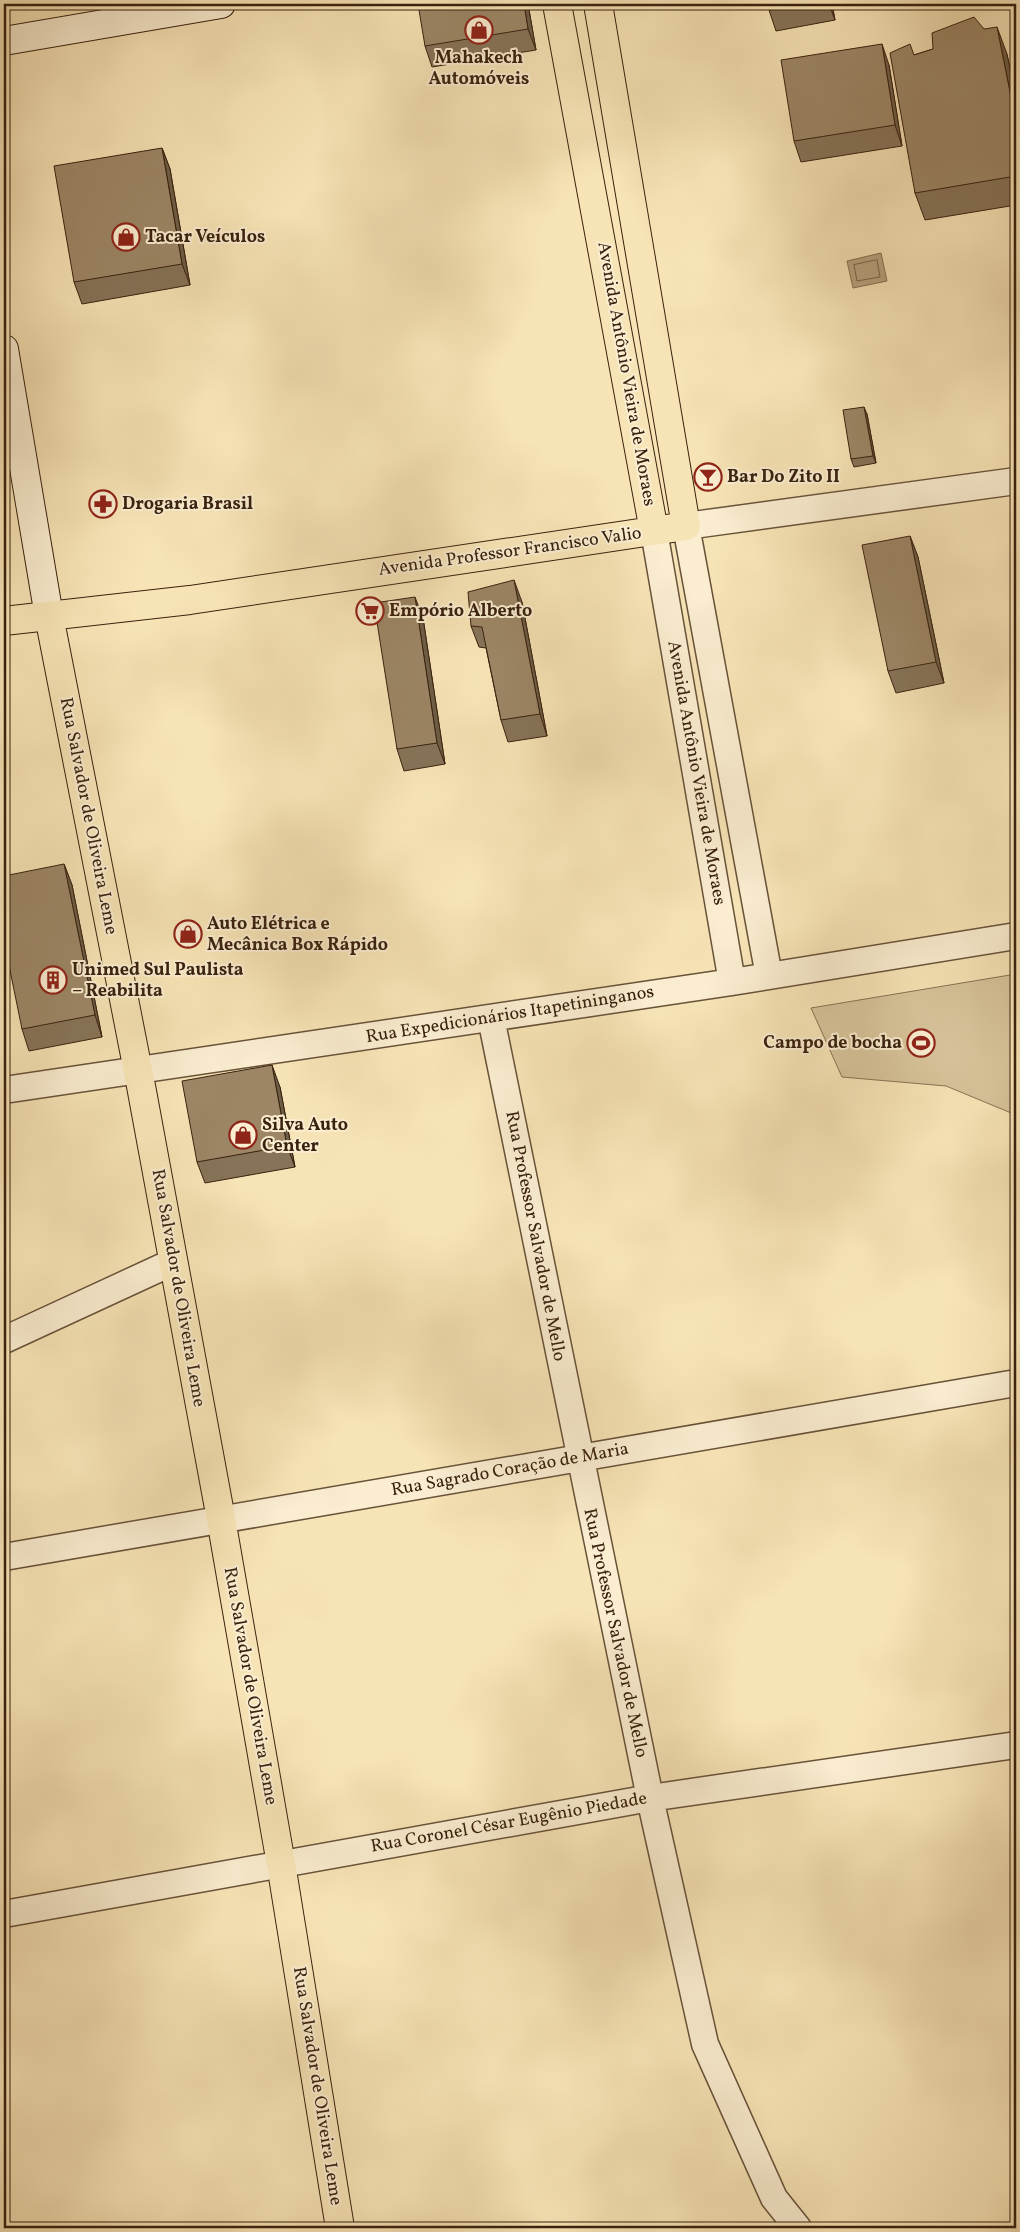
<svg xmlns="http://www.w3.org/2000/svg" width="1020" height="2232" font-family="Vollkorn,serif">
<rect width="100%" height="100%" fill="#f7e4b6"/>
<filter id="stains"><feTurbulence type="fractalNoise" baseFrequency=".004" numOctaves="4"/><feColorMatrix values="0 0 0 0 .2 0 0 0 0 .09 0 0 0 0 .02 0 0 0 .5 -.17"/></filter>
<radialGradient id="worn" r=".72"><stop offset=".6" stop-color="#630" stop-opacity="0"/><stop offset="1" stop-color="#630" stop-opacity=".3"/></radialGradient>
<path fill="#d7c39a" stroke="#887254" d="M1016,974V1115L946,1086L842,1077L811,1008Z"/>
<path fill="#b6a27d" stroke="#846e51" d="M881,253L887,281L853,288L847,261Z"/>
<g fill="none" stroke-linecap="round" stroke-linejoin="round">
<path stroke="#786246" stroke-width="1" d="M877,260L880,277L857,281L854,265Z"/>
<g stroke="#685239" stroke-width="29">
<path id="minor" d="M654,531L732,982
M769,976L686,526L1016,481
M491,1018L650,1798L705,2044L774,2198L798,2228
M4,1090L732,982L1016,936
M4,1340L173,1262
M4,1557L1016,1383
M4,1914L650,1798L1016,1745"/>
</g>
<g stroke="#39210f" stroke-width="30">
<path id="secondary" d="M4,41L221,4
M4,349L49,616"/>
</g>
<g stroke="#39210f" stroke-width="30">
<path id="primary" d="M557,4L654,531
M49,616L141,1086L221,1519L281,1864L340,2228
M4,621L190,600L686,526L598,4"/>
</g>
<use href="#minor" stroke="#faedd0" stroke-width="26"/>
<use href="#secondary" stroke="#faedd0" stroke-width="28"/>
<use href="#primary" stroke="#f7e4b6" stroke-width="28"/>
</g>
<path fill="#867358" stroke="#39210f" d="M528,4L536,50L432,67L425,46Z
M767,4H832L835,20L776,31Z
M933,49L1007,54L1016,99V205L925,220L915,193L914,55Z
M889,65L902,146L801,162L794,141Z
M162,148L170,169L190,285L82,304L74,282Z
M867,414L876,463L854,467L851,459Z
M910,536L918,557L944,683L896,693L888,671Z
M522,602L547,736L508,742L501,720L486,648L479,647L471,626Z
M423,618L445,764L404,771L397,749Z
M64,864L72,885L102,1037L29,1051L22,1029Z
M280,1087L295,1167L205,1183L197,1162Z"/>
<path fill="#6d5e47" stroke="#39210f" d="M524,4H528L536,50L528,29Z
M829,4H832L835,20Z
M997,27L1007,54L1016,99V122Z
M882,44L889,65L902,146L895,125Z
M162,148L170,169L190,285L182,264Z
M864,407L867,414L876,463L873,456Z
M910,536L918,557L944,683L936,662Z
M514,580L522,602L547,736L540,714Z
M415,597L423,618L445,764L437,743Z
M64,864L72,885L102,1037L95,1015Z
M272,1065L280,1087L295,1167L287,1146Z"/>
<path fill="#9c8666" stroke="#39210f" d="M418,4H524L528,29L425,46Z
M767,4H802L769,10Z
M974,17L984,29L997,27L1016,122V176L915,193L890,53L910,44L914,55L933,49L932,33Z
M882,44L895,125L794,141L781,60Z
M162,148L182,264L74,282L54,166Z
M864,407L873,456L851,459L843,410Z
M1013,525H1016V544Z
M910,536L936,662L888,671L862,545Z
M514,580L540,714L501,720L482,627L471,626L468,592Z
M415,597L437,743L397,749L374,603Z
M64,864L95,1015L22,1029L4,941V876Z
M272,1065L287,1146L197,1162L182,1081Z"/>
<defs>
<g id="shop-ring" transform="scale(1.4375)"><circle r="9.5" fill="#faedd0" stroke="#8f2418" stroke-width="1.5"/><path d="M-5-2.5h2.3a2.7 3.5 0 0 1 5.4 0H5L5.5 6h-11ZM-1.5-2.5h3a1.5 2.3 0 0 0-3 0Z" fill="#8f2418"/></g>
<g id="bar-ring" transform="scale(1.4375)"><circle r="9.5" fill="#faedd0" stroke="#8f2418" stroke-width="1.5"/><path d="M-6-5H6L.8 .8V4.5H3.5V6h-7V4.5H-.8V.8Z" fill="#8f2418"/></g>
<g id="pharmacy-ring" transform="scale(1.4375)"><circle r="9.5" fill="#faedd0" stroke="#8f2418" stroke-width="1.5"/><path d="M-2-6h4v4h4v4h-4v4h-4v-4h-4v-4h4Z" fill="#8f2418"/></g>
<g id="supermarket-ring" transform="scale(1.4375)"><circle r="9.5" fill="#faedd0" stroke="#8f2418" stroke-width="1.5"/><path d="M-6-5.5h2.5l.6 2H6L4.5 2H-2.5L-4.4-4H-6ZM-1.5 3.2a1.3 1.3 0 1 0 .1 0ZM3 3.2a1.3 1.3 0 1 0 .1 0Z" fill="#8f2418"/></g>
<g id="building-ring" transform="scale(1.4375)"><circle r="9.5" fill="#faedd0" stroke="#8f2418" stroke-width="1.5"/><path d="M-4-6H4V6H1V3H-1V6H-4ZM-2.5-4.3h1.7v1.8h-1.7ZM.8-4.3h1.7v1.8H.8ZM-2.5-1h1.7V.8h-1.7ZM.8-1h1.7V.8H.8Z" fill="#8f2418"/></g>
<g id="stadium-ring" transform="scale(1.4375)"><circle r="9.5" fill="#faedd0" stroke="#8f2418" stroke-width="1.5"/><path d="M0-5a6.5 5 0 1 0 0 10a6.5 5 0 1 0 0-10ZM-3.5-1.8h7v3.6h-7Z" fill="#8f2418"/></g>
</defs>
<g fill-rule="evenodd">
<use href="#shop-ring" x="479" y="30"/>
<use href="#shop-ring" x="126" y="237"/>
<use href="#bar-ring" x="708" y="477"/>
<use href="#pharmacy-ring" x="103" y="504"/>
<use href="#supermarket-ring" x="370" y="611"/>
<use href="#shop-ring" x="188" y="934"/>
<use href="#building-ring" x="53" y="980"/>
<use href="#stadium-ring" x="921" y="1043"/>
<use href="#shop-ring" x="243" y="1135"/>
</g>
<g text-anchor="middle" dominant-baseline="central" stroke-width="4" stroke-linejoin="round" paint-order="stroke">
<g font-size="18" font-weight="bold" fill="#39210f" stroke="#faedd0" text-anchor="start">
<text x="479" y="58" text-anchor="middle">Mahakech<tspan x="479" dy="21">Automóveis</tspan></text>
<text x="145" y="237">Tacar Veículos</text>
<text x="727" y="477">Bar Do Zito II</text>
<text x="122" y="504">Drogaria Brasil</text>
<text x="389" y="611">Empório Alberto</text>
<text x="207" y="924">Auto Elétrica e<tspan x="207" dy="21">Mecânica Box Rápido</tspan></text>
<text x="72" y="970">Unimed Sul Paulista<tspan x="72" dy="21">– Reabilita</tspan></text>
<text x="902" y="1043" text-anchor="end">Campo de bocha</text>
<text x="262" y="1125">Silva Auto<tspan x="262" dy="21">Center</tspan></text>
</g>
<g font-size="18" fill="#39210f" stroke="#faedd0">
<text transform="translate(626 374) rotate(80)">Avenida Antônio Vieira de Moraes</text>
<text transform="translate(510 552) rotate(-8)">Avenida Professor Francisco Valio</text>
<text transform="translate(696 773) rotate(80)">Avenida Antônio Vieira de Moraes</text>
<text transform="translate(88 816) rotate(79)">Rua Salvador de Oliveira Leme</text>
<text transform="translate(510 1015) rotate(-9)">Rua Expedicionários Itapetininganos</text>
<text transform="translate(535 1236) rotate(79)">Rua Professor Salvador de Mello</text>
<text transform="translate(178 1288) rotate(80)">Rua Salvador de Oliveira Leme</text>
<text transform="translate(510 1470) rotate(-10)">Rua Sagrado Coração de Maria</text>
<text transform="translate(615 1633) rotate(78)">Rua Professor Salvador de Mello</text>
<text transform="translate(250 1686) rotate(80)">Rua Salvador de Oliveira Leme</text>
<text transform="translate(509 1823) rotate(-10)">Rua Coronel César Eugênio Piedade</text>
<text transform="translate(317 2086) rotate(81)">Rua Salvador de Oliveira Leme</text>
</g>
</g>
<rect width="1020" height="2232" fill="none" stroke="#f7e4b6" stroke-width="20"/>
<rect x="5" y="5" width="1010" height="2222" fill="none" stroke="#39210f" stroke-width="2.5"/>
<rect x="10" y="10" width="1000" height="2212" fill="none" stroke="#39210f"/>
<rect width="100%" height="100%" filter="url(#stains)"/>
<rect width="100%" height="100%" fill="url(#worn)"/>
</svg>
